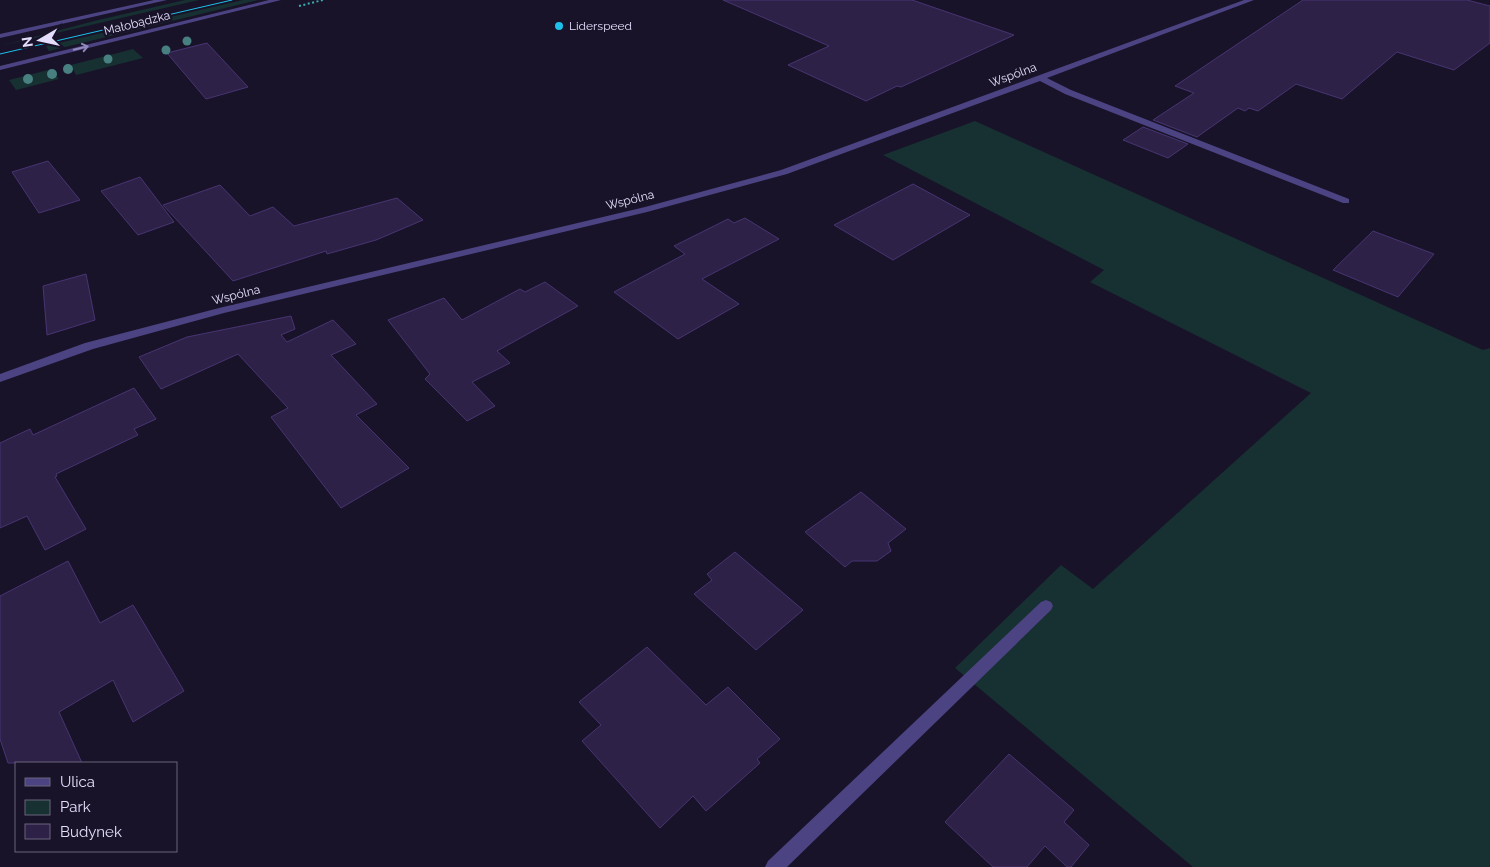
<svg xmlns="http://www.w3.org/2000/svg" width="1490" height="867" font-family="Raleway,sans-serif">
<rect width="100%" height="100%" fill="#191329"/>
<path fill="#173032" d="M185,0H199L0,46L94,21Z
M243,0H258L49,51L46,46Z
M133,49L143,58L76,75L71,65Z
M52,69L59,79L16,90L9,80Z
M975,121L1483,350L1490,348V867H1193L955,668L1061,565L1093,589L1311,393L1090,282L1104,270L883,155Z"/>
<path fill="#2d2148" stroke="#473572" d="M723,0H912L1014,35L901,87L897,86L866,101L788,65L829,46Z
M1303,0H1467L1490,6V43L1454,70L1397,52L1342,99L1296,84L1258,111L1249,108L1245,111L1238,108L1197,137L1153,120L1194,93L1175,86Z
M207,43L248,87L206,99L167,53Z
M1143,127L1188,144L1168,158L1123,140Z
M48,161L80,200L39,213L12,172Z
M140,177L174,222L138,235L101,191Z
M913,184L970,215L893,260L834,225Z
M220,185L250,216L273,207L294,226L397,198L423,220L376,240L327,254L326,251L233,281L163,205Z
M745,218L779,239L702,279L739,304L678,339L614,292L685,254L674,246L728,219L734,223Z
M1373,231L1434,254L1398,297L1333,270Z
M86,274L95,320L47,335L43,286Z
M545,282L578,306L497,351L510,363L472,382L495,406L467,421L425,379L430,374L388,320L444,298L462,320L520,289L525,292Z
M291,316L295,329L281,335L287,342L333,320L356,344L331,355L377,404L356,415L409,468L341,508L271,417L288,408L238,354L161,389L139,357L187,337Z
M134,388L156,419L134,429L138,435L56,474L57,476L55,477L86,529L45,550L27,516L0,528V443L30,429L33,435Z
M861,492L906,529L888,543L891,551L877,561H852L845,567L805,532Z
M735,552L803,610L756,650L694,594L712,580L707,574Z
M68,561L100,623L133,605L184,691L133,722L113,680L59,712L82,763H8L0,739V596Z
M647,647L706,705L728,687L780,739L757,759L760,763L706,811L693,796L660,828L582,741L601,725L579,702Z
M1009,754L1074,810L1064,822L1089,845L1071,867H1067L1045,846L1027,867H993L945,822Z"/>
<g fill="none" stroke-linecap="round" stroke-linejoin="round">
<path stroke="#3cacb2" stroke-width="2" stroke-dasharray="2 2.5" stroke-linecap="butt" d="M299,6L323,0"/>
<path fill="#4c4383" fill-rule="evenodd" d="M154,0H167L0,38V34Z
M269,0H281L0,70V66Z
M1244,0H1254L1047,78L1071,90L1349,199V203H1343L1065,94L1040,81L787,174L647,212L224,313L93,349L0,382V374L85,343L219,308L645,207L781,170Z
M1046,600L1051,602L1053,606L1051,610L787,867H765L768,861L1041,602Z"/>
<path stroke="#1cc0ea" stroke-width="1" d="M0,54L232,0"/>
</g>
<g fill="#487f80">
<circle cx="187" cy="41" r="4.5"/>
<circle cx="166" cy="50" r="4.5"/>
<circle cx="108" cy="59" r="4.5"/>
<circle cx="68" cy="69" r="5"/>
<circle cx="52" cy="74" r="5"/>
<circle cx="28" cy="79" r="5"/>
</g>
<defs><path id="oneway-shaft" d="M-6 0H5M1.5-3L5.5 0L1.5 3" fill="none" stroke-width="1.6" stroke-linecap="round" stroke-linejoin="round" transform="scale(1.25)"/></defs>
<use stroke="#9089b9" href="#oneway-shaft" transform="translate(81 48) rotate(-14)"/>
<circle fill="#1cc0ea" stroke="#191329" stroke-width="2" cx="559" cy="26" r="5"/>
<g text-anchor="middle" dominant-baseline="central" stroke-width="4.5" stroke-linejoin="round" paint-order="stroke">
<g font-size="12" fill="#e4defc" stroke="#191329">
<text transform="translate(137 23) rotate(-14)">Małobądzka</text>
<text transform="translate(1013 75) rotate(-20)">Wspólna</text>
<text transform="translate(630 200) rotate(-14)">Wspólna</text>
<text transform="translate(236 295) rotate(-14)">Wspólna</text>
</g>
<g font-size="12" fill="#e4defc" stroke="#191329" text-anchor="start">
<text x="569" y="26">Liderspeed</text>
</g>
</g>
<rect x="15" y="762" width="162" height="90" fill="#191329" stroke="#6a647d"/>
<rect x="25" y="778" width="25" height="8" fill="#4c4383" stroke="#6a647d"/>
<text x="60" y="787" font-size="15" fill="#e4defc">Ulica</text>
<rect x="25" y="800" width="25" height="15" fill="#173032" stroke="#6a647d"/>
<text x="60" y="812" font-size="15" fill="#e4defc">Park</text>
<rect x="25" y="824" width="25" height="15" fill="#2d2148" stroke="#6a647d"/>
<text x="60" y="837" font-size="15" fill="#e4defc">Budynek</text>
<g transform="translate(40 40) rotate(261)" stroke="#191329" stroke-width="4" paint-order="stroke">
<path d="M0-4L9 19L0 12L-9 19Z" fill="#e4defc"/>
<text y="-8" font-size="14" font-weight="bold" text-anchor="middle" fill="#e4defc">N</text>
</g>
</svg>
